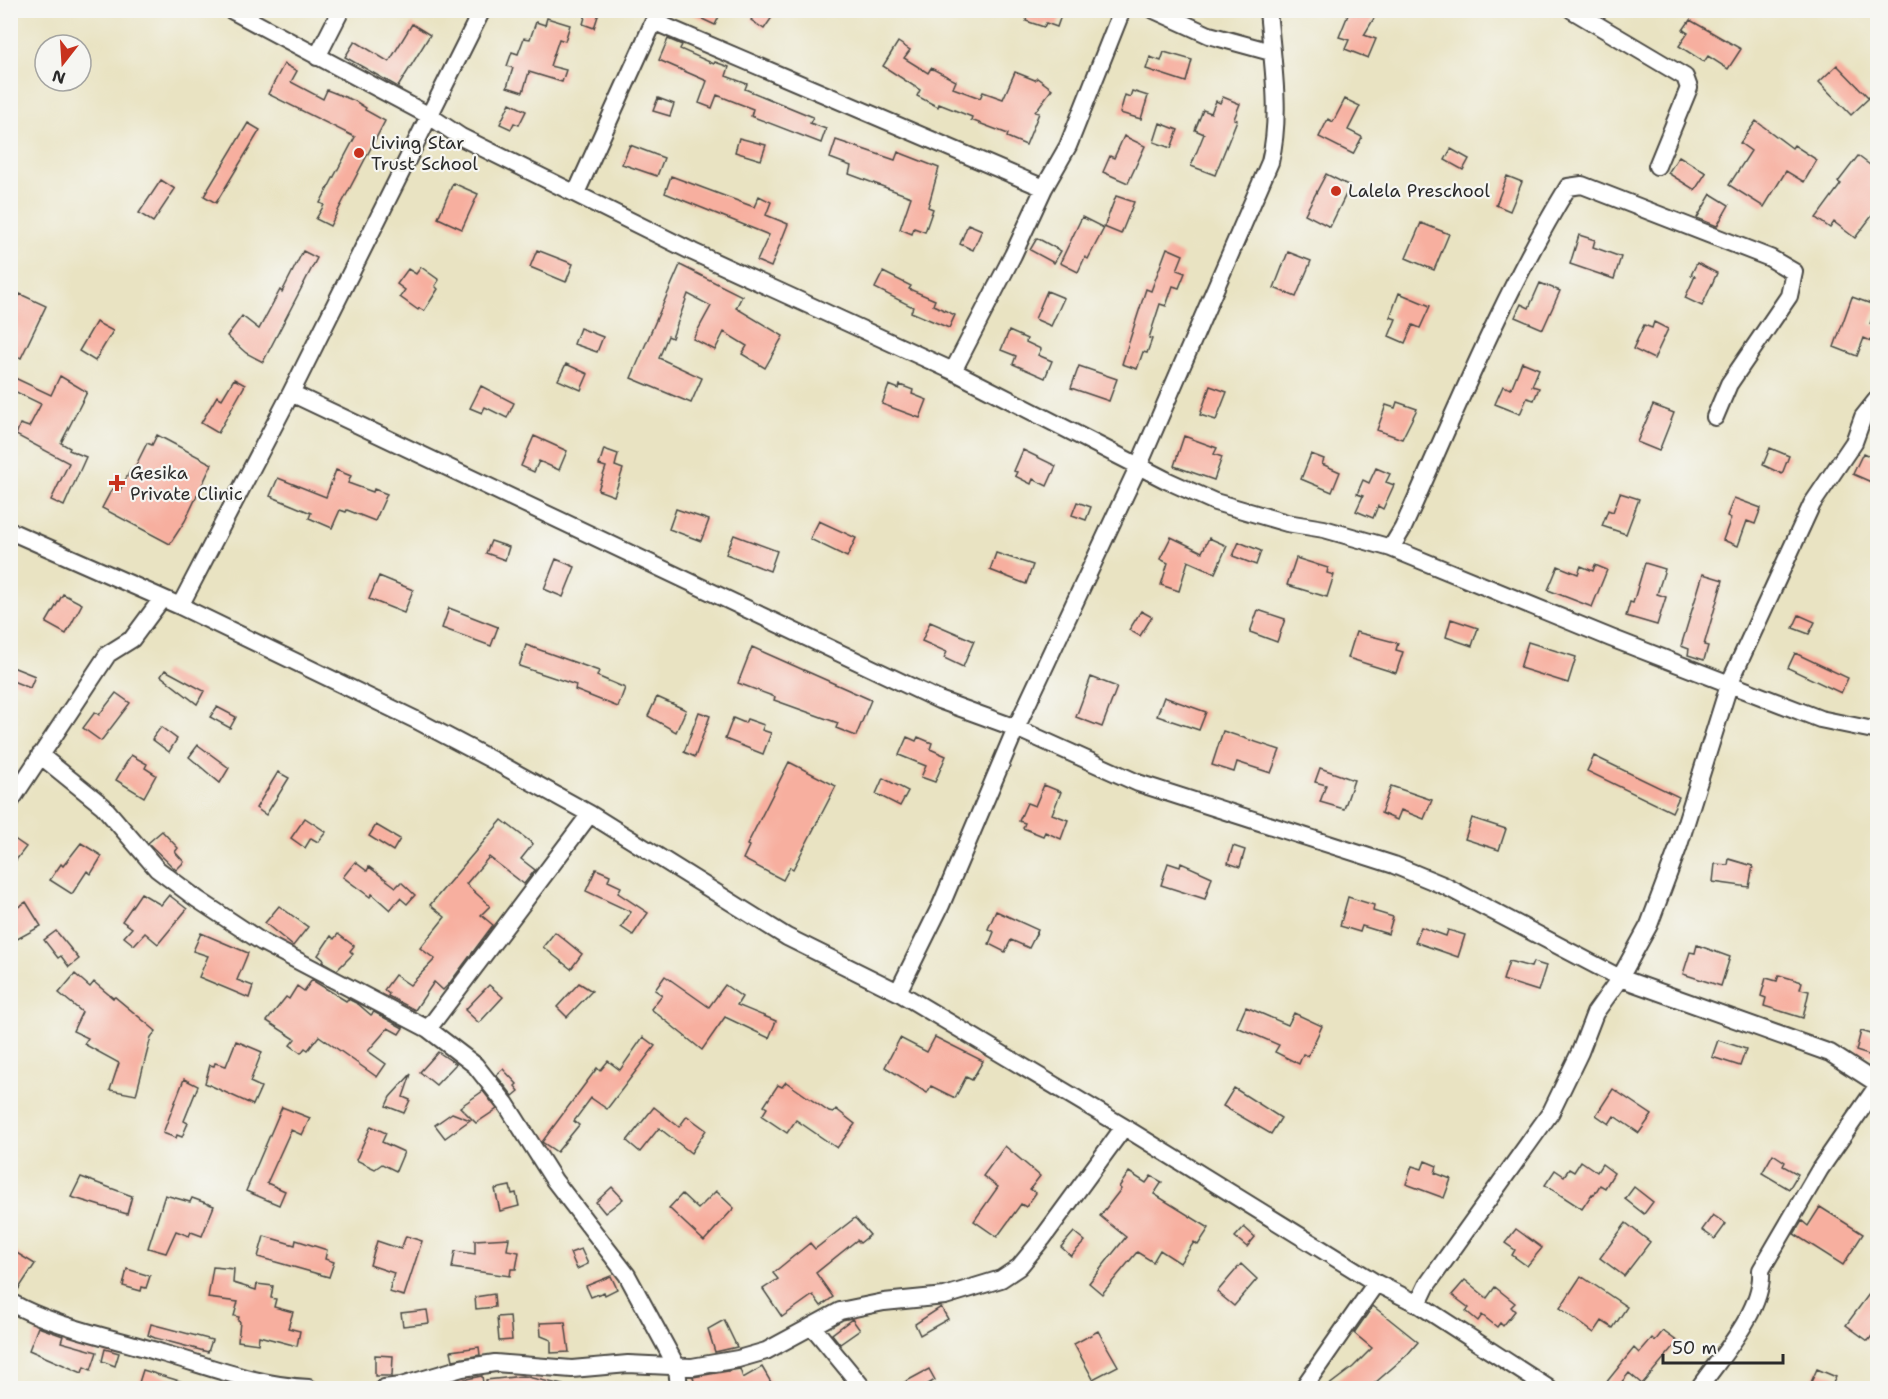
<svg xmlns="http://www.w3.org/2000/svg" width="1888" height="1399" font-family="'Shantell Sans',sans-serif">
<rect width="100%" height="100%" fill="#f6f6f2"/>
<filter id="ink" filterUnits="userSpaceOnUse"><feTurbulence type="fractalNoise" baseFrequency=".0167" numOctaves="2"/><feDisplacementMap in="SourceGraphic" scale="12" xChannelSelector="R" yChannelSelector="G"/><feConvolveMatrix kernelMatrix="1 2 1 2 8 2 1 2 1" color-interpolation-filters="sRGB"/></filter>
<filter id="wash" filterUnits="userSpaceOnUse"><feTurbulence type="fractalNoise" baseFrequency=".008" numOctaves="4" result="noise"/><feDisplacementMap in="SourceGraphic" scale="24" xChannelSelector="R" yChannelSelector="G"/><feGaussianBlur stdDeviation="1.35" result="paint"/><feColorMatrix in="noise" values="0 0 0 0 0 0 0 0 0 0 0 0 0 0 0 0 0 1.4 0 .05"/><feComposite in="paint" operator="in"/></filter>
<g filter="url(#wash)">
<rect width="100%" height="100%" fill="#e9e3c2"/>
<g id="blocks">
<path fill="#f7af9f" d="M587,10H600L594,28L583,24Z
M683,10H722L715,25Z
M757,10H777L764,29L751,20Z
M1016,10H1063L1057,27L1046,23L1044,27L1026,21L1027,16Z
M1350,10H1379L1364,35L1376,39L1368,58L1345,49L1349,40L1339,37Z
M547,18L570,25L565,41L559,39L550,66L566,70L562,82L529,72L523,92L507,87L513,68L507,66L512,52L518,54L524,38L530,39L536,22L545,25Z
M1690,20L1741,49L1728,69L1708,56L1704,62L1679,46L1688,33L1683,30Z
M412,24L430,35L398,87L345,57L355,41L389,62Z
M668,39L682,45L680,49L714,64L715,62L729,67L726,76L747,84L745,89L813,117L810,123L826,129L821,143L751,116L753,109L717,95L712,108L699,103L707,81L659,60Z
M898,42L910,50L904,58L928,73L931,68L956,81L953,88L980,98L983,92L1003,99L1015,72L1035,80L1037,78L1052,89L1035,112L1039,113L1026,145L1007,137L1008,134L971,120L972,117L939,104L938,107L917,96L920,90L883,66Z
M1164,52L1192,60L1186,82L1146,69L1150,57L1161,61Z
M284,64L297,71L291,82L323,99L327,90L355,101L366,108L365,110L385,121L330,226L316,219L324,205L320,203L355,137L268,94Z
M1837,65L1869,98L1851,115L1819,82Z
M1132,91L1148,96L1141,119L1120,113L1125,95L1130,97Z
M1223,97L1240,104L1234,119L1237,120L1215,175L1191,166L1204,134L1195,130L1203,110L1211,113L1216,101L1220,103Z
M658,98L674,104L670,116L653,111Z
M1345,99L1360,106L1348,130L1362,137L1353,154L1319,137L1328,119L1333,122Z
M510,103L526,111L519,125L514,123L511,129L500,124Z
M1756,121L1792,148L1794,145L1817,160L1804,182L1786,171L1764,207L1729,185L1751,151L1740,143Z
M248,123L260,130L216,203L204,196Z
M1160,123L1178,130L1171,148L1154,142Z
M1124,136L1145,146L1128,183L1103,172L1110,156L1114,158Z
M739,138L766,145L761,160L735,152Z
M836,140L895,160L898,152L939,168L928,207L933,209L925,232L914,228L912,234L900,229L911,197L849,174L851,166L830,158Z
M630,145L664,158L657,176L622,164Z
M1451,149L1469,159L1463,170L1445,160Z
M1679,156L1706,173L1695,190L1668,173Z
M1858,156L1878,171V208L1855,238L1834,222L1830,228L1816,218L1841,184L1838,182Z
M1326,174L1350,186L1330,227L1305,214Z
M671,176L754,207L759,196L771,202L766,215L788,224L771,267L757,261L769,235L665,193Z
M1507,176L1522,182L1510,211L1496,205Z
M161,180L175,189L153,222L139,213Z
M453,183L478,194L462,229L438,218Z
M1711,194L1729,205L1717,226L1697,218Z
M1116,196L1134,202L1121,234L1104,227Z
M1082,217L1104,228L1088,259L1085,257L1078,272L1060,263Z
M1421,223L1449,234L1434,270L1406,258Z
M968,224L982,230L973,250L960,244Z
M1579,235L1595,240L1593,247L1621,257L1614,279L1570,264Z
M1037,238L1061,251L1054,263L1030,250Z
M1167,248L1183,255L1177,270L1185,273L1179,288L1173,286L1166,306L1160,304L1149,338L1152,339L1147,353L1143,352L1137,369L1122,364L1146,289L1151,291Z
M537,250L573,264L566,282L530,267Z
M303,251L317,258L263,362L246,353L227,336L242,316L259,329L280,290L282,292Z
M1288,252L1311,261L1296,297L1274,288Z
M1697,263L1717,273L1702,306L1685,298L1695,276L1691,275Z
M680,265L742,296L736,308L783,336L765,368L742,354L747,346L724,332L715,350L693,339L711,306L688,294L672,338L668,336L659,358L702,378L691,403L631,378Z
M421,267L439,280L435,286L438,289L424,311L419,308L418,310L400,297L405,290L397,284L408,269L416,274Z
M883,272L911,286L909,289L935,300L933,305L955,315L949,328L911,312L913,307L875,288Z
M1540,283L1560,291L1543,329L1515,317L1521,304L1529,308Z
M1047,291L1064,298L1051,326L1035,319Z
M1399,293L1430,306L1420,328L1413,325L1405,343L1389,336L1396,319L1390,317Z
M20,294L46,306L21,358L10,353V314Z
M1852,297L1877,306L1870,324L1878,327L1873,342L1864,338L1857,356L1834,347Z
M96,322L113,331L95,361L79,351Z
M1654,322L1668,329L1654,359L1633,349L1644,325L1652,328Z
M580,328L603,337L597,352L574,344Z
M1009,331L1027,339L1026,342L1041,349L1038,355L1052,361L1045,378L1013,364L1016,356L1001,350Z
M1522,362L1539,369L1532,386L1539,388L1534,400L1527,398L1520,414L1495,404L1503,386L1511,389Z
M566,364L588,374L581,390L558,380Z
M1079,366L1117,379L1109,401L1071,388Z
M60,376L87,392L61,443L70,448L69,450L86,457L64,506L51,500L69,463L16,435L20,424L29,427L41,404L10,389L15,378L51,395Z
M234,379L245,385L218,433L201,423L217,396L222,399Z
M889,385L899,389L900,385L913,390L912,394L927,400L920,418L882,404Z
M481,386L514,403L507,418L485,407L482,413L470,408Z
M1210,386L1227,392L1216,420L1200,415Z
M1397,402L1417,409L1402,439L1377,430L1386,405L1395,408Z
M1653,405L1674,413L1659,451L1637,442Z
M157,435L212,464L185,521L170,544L102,508L112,489L119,492L131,469L133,471L147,443L152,445Z
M534,436L567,451L559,470L539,461L534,472L521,466Z
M1184,436L1217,448L1214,454L1222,457L1214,480L1174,466Z
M1770,448L1789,456L1782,474L1763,465Z
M604,449L618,454L615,466L623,469L614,496L598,490L606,467L599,465Z
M1023,450L1056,466L1047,486L1033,479L1031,484L1015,476L1017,472L1014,471Z
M1863,453L1878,460V485L1853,474Z
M1311,454L1324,459L1322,464L1340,472L1332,492L1301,479Z
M1376,468L1390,474L1386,482L1394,485L1383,509L1378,506L1373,518L1356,511L1363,496L1357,494L1363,480L1369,483Z
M336,470L351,476L348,483L373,492L374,489L387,494L375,521L347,510L346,512L340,510L332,528L309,518L311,513L270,496L278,478L326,497Z
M1620,493L1639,499L1626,534L1602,526L1608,510L1613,512Z
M1734,498L1761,508L1755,524L1747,521L1738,546L1723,540L1731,518L1727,516Z
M1077,502L1091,507L1086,520L1072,515Z
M676,509L709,520L701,541L669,529Z
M819,521L856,538L847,557L810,539Z
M734,535L777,551L770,571L726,554Z
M1171,537L1202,552L1209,538L1227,546L1215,573L1188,561L1179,591L1161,585L1168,563L1160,559Z
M491,541L509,547L505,560L486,553Z
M1239,542L1261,551L1256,565L1233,556Z
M996,553L1033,565L1026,584L990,570Z
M1296,558L1328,568L1327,573L1334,575L1327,597L1287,585Z
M556,559L575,567L563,597L544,589Z
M1645,563L1665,569L1657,594L1666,597L1657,625L1626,616L1630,602L1633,603Z
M1595,565L1607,570L1592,607L1548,590L1558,566L1578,574L1581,566L1593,571Z
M1703,574L1723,580L1704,645L1708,646L1704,660L1688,655L1689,649L1681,646Z
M379,576L413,590L404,613L369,599Z
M63,594L82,604L66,634L46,623Z
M449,608L498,627L491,646L442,628Z
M1258,610L1285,619L1277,642L1250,632Z
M1141,611L1152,617L1140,636L1129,630Z
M1799,615L1815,622L1809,634L1793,628Z
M1451,619L1478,628L1472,646L1446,637Z
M930,622L974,641L963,667L944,658L947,652L922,641Z
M1356,632L1398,643L1396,650L1403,652L1396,673L1348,658Z
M1528,642L1576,657L1568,683L1520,668Z
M526,645L599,671L597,676L625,688L618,707L575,690L576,685L519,666Z
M752,647L871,700L856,736L836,728L838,723L774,700L775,697L738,683Z
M1795,653L1848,678L1841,693L1788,668Z
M10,666L35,676L30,688L10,680Z
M165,670L204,691L197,704L161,676Z
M1091,677L1117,687L1102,727L1076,717Z
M116,693L130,703L101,741L83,728L95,712L99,715Z
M657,697L686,710L676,732L648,716Z
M1164,697L1206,712L1199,730L1157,716Z
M217,707L236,717L230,728L210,717Z
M699,712L710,716L695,757L684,752Z
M733,718L745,723L747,719L764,725L762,730L771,733L763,754L725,739Z
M161,727L177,739L169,752L152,739Z
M1223,731L1280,750L1271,773L1237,762L1234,772L1212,765Z
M907,737L916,741L918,737L932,743L930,749L946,756L935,782L921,777L926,766L899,755Z
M198,745L229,768L220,783L189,757Z
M131,755L147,764L145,768L156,775L144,797L116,780Z
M1594,756L1679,797L1672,812L1587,771Z
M789,762L836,786L793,869L790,867L783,880L743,859L749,846L747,845Z
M1320,768L1354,780L1344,809L1320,802L1326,785L1315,782Z
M278,772L289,778L266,815L256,808Z
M883,778L908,791L900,806L876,794Z
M1044,785L1061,792L1052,814L1068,820L1061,839L1045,832L1043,836L1023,828L1025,823L1019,821L1027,803L1035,806Z
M1391,786L1432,800L1424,819L1401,810L1397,820L1381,813Z
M305,818L326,832L318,842L311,838L305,848L291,838Z
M1472,818L1506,829L1499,850L1465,839Z
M502,820L533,844L521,859L535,870L524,884L489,857L466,884L490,906L481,915L493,925L449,984L443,990L434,982L415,1010L388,996L389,994L384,990L395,975L410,985L435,959L420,948L445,917L430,905Z
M376,825L400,839L393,851L369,836Z
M162,831L178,848L175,852L184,862L176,870L148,843Z
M10,836L26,847L10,868Z
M81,843L102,856L91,874L87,871L72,894L50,880L61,864L63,866Z
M1233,846L1245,850L1240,867L1228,863Z
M1729,859L1753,866L1749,887L1713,882L1715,864L1728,865Z
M355,862L367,871L369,867L396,887L401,882L415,895L407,904L400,898L390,910L372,894L370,897L343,877Z
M1168,863L1180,867L1181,863L1212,877L1205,899L1161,885Z
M596,869L610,875L608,881L621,887L618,893L648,913L633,935L621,927L631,912L586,891Z
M141,893L161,905L169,895L187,909L158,944L145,933L134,945L124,937L132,928L122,921Z
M1348,897L1374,905L1373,911L1393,917L1388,934L1362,926L1360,932L1340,926Z
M26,902L41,926L10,943V912Z
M279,906L308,927L293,946L265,923Z
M996,911L1038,930L1029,948L1011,940L1005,952L989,944L994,932L988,929Z
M1421,927L1446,936L1448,930L1465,935L1458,957L1415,942Z
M56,931L79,959L69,967L61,956L58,958L44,940Z
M555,932L582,954L571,969L543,947Z
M201,933L248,953L237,980L253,986L249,998L199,977L208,956L193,951Z
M338,934L354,946L350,951L353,954L337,970L323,962L324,960L318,955L331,936L334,939Z
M1697,945L1730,957L1721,986L1683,974L1690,952L1695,953Z
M1509,961L1531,967L1533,962L1546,966L1538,991L1503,980Z
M75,974L90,987L94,982L113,998L115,997L156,1031L151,1037L136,1095L110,1090L119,1063L84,1044L88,1038L73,1031L82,1012L59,993Z
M1779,975L1802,982L1800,989L1809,991L1803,1018L1764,1006L1766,998L1761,996L1766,978L1777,981Z
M665,976L709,1007L725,985L742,997L737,1005L776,1021L769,1038L725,1017L702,1050L651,1009L662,995L655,990Z
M312,980L346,1001L348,999L358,1004L371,1015L374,1012L403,1028L399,1034L388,1028L368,1051L386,1064L377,1077L319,1036L308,1050L305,1048L301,1053L290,1045L295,1039L267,1021L286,997L289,999L297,986L304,991Z
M579,983L592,991L567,1017L557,1007Z
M489,985L503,997L479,1023L465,1010Z
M1246,1007L1288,1025L1294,1013L1322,1026L1308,1056L1303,1054L1299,1064L1275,1052L1279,1045L1237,1027Z
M1861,1031L1878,1036V1058L1856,1051Z
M643,1037L655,1046L607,1109L591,1098L574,1121L579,1125L557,1152L542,1142L597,1068L600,1071L608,1061L620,1070Z
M935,1037L983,1061L972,1080L966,1077L955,1098L931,1086L927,1093L885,1067L900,1038L927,1052Z
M1718,1040L1746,1049L1740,1066L1712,1057Z
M236,1041L262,1052L250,1082L261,1087L253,1105L205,1083L210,1065L214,1066L215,1063L226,1066Z
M438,1052L456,1064L436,1085L420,1072Z
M503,1069L517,1084L515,1086L519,1091L513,1096L496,1075Z
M411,1074L403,1097L410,1100L404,1113L386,1106L390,1097Z
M184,1079L198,1086L184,1121L188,1123L182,1137L177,1135L176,1138L163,1133Z
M786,1082L829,1112L833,1113L836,1109L855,1124L837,1148L796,1120L787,1133L762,1116L767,1108L764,1106L778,1085L782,1087Z
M1234,1088L1281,1118L1271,1134L1223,1106Z
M1613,1089L1652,1115L1639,1133L1614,1116L1609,1124L1596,1115Z
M483,1091L497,1109L476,1123L460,1107Z
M282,1107L310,1118L302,1135L291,1130L267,1183L285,1191L279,1205L246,1191Z
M654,1107L679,1127L687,1116L706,1130L691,1153L659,1128L640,1152L627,1141Z
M452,1113L470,1120L445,1138L435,1125Z
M371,1126L386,1133L382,1142L404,1152L396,1171L382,1164L375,1169L356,1160Z
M1005,1146L1040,1176L1030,1189L1036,1193L1026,1207L1021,1204L997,1237L974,1221L998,1187L983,1176Z
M1773,1154L1785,1162L1783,1166L1798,1174L1789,1189L1762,1173Z
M1425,1161L1437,1166L1435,1173L1451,1179L1444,1198L1406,1184L1412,1166L1422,1169Z
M1581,1161L1597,1172L1602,1164L1614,1173L1605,1188L1600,1185L1594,1195L1592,1194L1582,1209L1545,1185L1555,1170L1564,1176L1569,1169L1574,1172Z
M1129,1172L1146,1183L1151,1176L1162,1182L1154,1194L1209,1228L1198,1245L1194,1242L1180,1263L1160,1250L1153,1262L1137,1252L1102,1294L1089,1283L1126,1237L1100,1216L1121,1189L1119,1187Z
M81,1177L132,1196L127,1214L71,1197Z
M510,1186L512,1194L516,1193L519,1206L500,1211L495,1189Z
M612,1187L623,1199L605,1213L596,1202Z
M1634,1187L1653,1202L1644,1214L1625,1199Z
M716,1191L734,1208L704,1241L669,1208L682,1194L698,1209Z
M165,1195L190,1202L192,1198L214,1206L202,1236L191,1232L189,1236L176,1231L166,1253L148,1248Z
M1820,1207L1863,1234L1843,1265L1794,1234L1802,1221L1808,1226Z
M1713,1215L1726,1224L1715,1239L1702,1230Z
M855,1218L870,1235L860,1243L857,1240L816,1273L833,1297L821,1306L813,1295L782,1317L763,1289L778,1279L773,1273L810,1243L815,1249Z
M1626,1223L1650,1242L1624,1276L1600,1258Z
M1244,1227L1255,1237L1247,1247L1235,1237Z
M1516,1229L1542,1248L1527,1266L1512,1255L1515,1250L1505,1243Z
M1074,1232L1085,1241L1071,1256L1061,1247Z
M264,1236L295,1245L296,1240L327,1250L325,1259L334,1262L329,1277L258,1257Z
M406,1236L422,1241L404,1296L389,1292L394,1273L370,1265L377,1241L401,1249Z
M509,1238L507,1250L519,1252L516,1269H511L510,1276L452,1268L455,1251L475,1254V1240Z
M10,1249L35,1264L16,1293L10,1292Z
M581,1249L588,1264L577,1269L570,1253Z
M1241,1264L1257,1279L1234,1306L1217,1292Z
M213,1267L234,1269L233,1283L256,1290L257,1284L273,1286L271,1298L276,1299L274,1307L293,1312L288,1328L300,1331L297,1346L259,1336L258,1344L238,1341L240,1322L238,1321L239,1317L234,1316L238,1302L208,1298Z
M127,1269L150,1276L146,1288L142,1287L141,1291L123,1286Z
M611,1276L617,1289L605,1295L604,1292L591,1297L586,1286Z
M1581,1276L1627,1307L1613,1328L1602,1321L1594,1333L1560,1308Z
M1465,1280L1487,1298L1495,1287L1515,1303L1511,1307L1515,1311L1503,1326L1500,1323L1497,1327L1482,1315L1478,1321L1466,1311L1469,1308L1452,1295Z
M1878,1282V1328L1868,1341L1846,1325Z
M494,1294L495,1307L476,1309L475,1297Z
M1373,1306L1418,1342L1407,1355L1368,1389H1324L1353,1367L1372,1348L1354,1333Z
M941,1307L948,1319L920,1335L915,1324Z
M427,1310L429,1323L403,1326L401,1313Z
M510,1316L512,1340L499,1341L497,1317Z
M852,1319L860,1330L840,1344L832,1334Z
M724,1320L737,1347L715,1352L708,1329Z
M565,1322L569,1352L551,1353V1340L541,1336L540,1323Z
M151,1324L212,1340L208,1352L155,1338L148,1335Z
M38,1327L63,1336L61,1342L97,1352L91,1370L84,1367L82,1373L29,1350Z
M1098,1331L1118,1366L1093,1379L1074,1344Z
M1663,1331L1678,1342L1642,1384L1629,1373L1616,1389H1601L1634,1348L1639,1353L1652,1338L1655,1341Z
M479,1347L480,1355L453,1360L451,1351Z
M105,1349L119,1353L115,1366L102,1361Z
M375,1355L393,1356L392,1376H375Z
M762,1367L772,1384L765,1389H696L693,1377L740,1369L743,1378Z
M929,1369L935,1380L920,1389H892Z
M1817,1369L1836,1377L1830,1389H1808Z
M143,1370L193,1385L192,1389H137Z
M482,1376L483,1383L458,1389L456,1381Z
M523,1376L563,1385L562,1389H486V1380Z"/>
</g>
</g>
<g filter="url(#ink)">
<use href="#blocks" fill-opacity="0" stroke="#484742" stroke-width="1.5"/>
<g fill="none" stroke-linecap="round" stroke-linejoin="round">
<g stroke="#484742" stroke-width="20">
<path id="street" d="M231,10L428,115L461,137L693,252L953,371L1166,480L1215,502L1287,523L1324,529L1391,548L1611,638L1820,719L1878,731
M1154,10L1209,35L1271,52
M1572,10L1685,77L1689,88L1657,166
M655,22L1044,188
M317,57L341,10
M576,193L659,10
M953,371L1013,255L1044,188L1068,146L1122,10
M291,393L939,700L1016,728L1138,783L1394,865L1445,886L1620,978L1830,1053L1878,1084
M10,531L180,606L416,720L496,762L590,814L787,937L898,992L1124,1127L1376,1283L1418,1304L1548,1388
M1391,548L1403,528C1455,413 1502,295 1568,187L1582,185L1770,258L1794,272L1789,296L1729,384L1715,417
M180,606L291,393L482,10
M40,755L103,806L157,869L197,899L262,942L428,1029L475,1065L506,1104L554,1180L627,1275L677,1367L679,1388
M10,802L108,654L132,639L161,600
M898,992L941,905L1016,728L1139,465L1270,162C1282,113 1272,60 1268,10
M428,1029L590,814
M10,1302C53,1327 115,1338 162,1353C211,1367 258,1386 309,1388
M1418,1304L1427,1285L1551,1112L1580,1052L1595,1013L1620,978L1649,925L1678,848L1730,682L1812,504L1854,442L1863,417L1878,398
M812,1326L863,1388
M384,1388L401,1386L462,1368L495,1363L572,1369L628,1364L692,1367L738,1359L766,1351L840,1311L884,1302L945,1296L1001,1279L1019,1267L1042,1239L1124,1127
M1303,1388L1376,1283
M1699,1388C1721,1356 1764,1310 1761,1270L1820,1169L1878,1085"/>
</g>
<use href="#street" stroke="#fff" stroke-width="16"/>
</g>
</g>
<g fill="#c8321e" stroke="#f6f6f2" stroke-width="2">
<circle cx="359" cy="153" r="6"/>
<circle cx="1336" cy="191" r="6"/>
<path d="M114 474h6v6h6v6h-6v6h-6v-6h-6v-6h6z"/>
</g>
<g text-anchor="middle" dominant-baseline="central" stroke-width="4.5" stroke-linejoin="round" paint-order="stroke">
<g font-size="18" fill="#2b2b2b" stroke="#f6f6f2" text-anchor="start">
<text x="371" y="143">Living Star<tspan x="371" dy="21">Trust School</tspan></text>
<text x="1348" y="191">Lalela Preschool</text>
<text x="130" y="473">Gesika<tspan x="130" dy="21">Private Clinic</tspan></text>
</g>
</g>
<rect width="1888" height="1399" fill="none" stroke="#f6f6f2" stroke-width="36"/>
<g transform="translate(63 63) rotate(197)"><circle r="28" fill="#f6f6f2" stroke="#a5a5a2" stroke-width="1.5"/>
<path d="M0-4.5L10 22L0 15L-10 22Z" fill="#c8321e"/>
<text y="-9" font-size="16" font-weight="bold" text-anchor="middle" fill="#2b2b2b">N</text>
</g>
<path d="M1663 1354v9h120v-9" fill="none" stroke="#2b2b2b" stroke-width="3"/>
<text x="1672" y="1354" font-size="18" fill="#2b2b2b" stroke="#f6f6f2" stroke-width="4.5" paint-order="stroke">50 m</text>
</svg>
